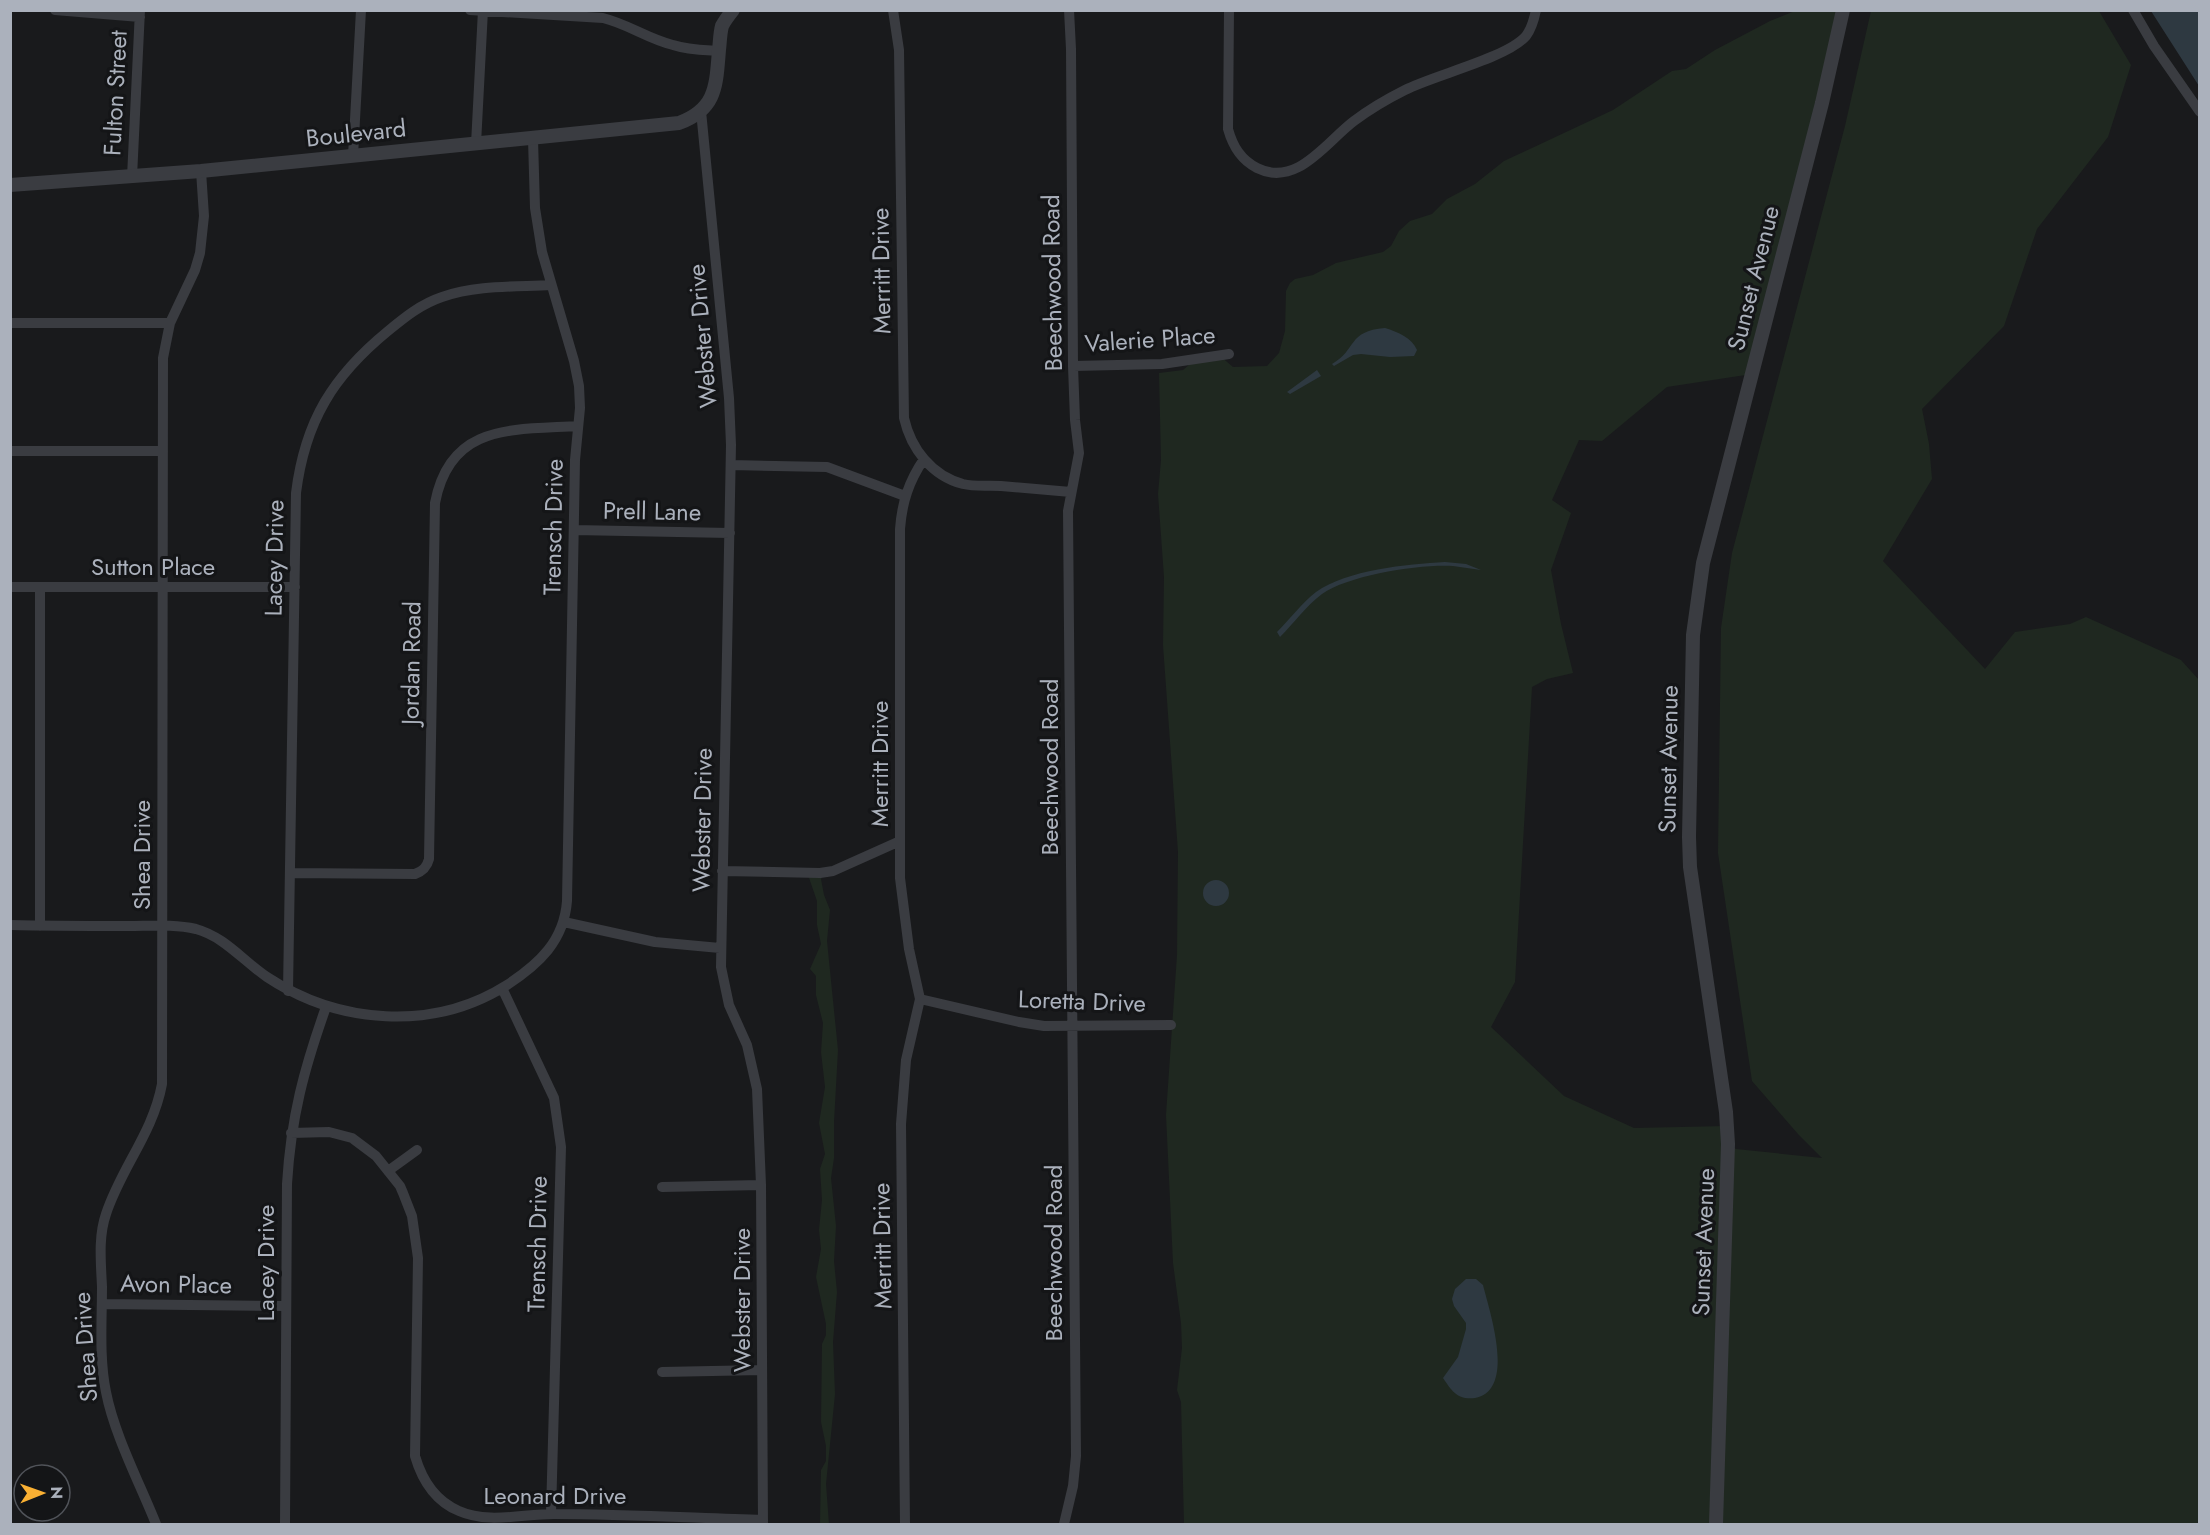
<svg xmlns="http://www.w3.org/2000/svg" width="2210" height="1535" font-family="Jost,sans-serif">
<rect width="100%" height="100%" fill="#191a1c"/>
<path fill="#1f2820" d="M1795,11H1843L1752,374L1667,387L1602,441L1579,440L1552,500L1571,513L1551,570L1561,624L1573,673L1547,679L1532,687L1515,982L1491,1027L1564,1096L1634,1128L1727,1126L1728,1144L1736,1149L1822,1158L1798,1134L1752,1081L1718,853L1721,628L1732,553L1845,126L1871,11H2099L2131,65L2108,137L2037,229L2004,326L1922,409L1929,444L1932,479L1883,561L1985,669L2015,632L2070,624L2086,617L2181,660L2199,680V1524H1184L1181,1402L1177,1390L1182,1348L1181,1323L1173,1263L1166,1115L1177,955L1178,852L1163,645L1164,577L1158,494L1161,460L1159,373L1183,370L1196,359L1220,356L1233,367L1267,366L1279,353L1285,331L1286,291L1290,283L1295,279L1313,275L1336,263L1383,252L1391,246L1399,231L1410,221L1432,214L1447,199L1475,184L1504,161L1613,110L1672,71L1686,69L1715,50L1770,21Z
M825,872L821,879L824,895L830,910L827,941L838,1050L834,1122V1158L831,1178L836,1226L834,1261L837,1292L833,1342L835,1394L826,1484L829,1524H820L821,1470L826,1461V1446L821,1422L822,1344L826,1335V1324L816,1277L821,1249L819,1230L822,1200L820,1169L825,1154L819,1123L825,1087L821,1052L823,1023L816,995V976L810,969L821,944L817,925V901L808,875Z"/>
<path fill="#2e3941" d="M2151,11H2199V86Z
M1385,328C1398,332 1412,338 1417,350L1414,356L1390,357L1361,354L1353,355L1334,366L1332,364C1357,350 1347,331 1385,328Z
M1317,370L1321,376L1290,394L1287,392Z
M1445,562L1466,564L1481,570C1472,569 1462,567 1453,566C1420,564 1349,575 1322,594C1306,606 1294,623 1280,637L1277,632C1290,619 1302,603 1316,592C1347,570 1407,564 1445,562Z
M1203 893a13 13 0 1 1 26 0a13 13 0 1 1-26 0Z
M1466,1279H1476L1483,1285C1489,1310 1517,1390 1475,1398C1457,1400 1452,1391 1443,1378L1458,1357L1466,1329V1323L1454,1306L1452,1299L1455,1289Z"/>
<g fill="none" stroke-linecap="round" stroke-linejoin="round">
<path stroke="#3a3c41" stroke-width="10" d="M55,10L140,17
M470,10L603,18C628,24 648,39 673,45C688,50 703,50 719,51
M893,10L899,50L904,418C911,449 932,476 963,484C976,487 988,485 1001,486C1024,488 1047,490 1071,492
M1229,10L1228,129C1233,147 1241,160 1257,168C1297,188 1326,142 1354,121C1370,109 1387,99 1405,90C1434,75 1507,58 1526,36C1532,28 1534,20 1536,10
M2133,10L2154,46L2200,112
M701,111L729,398L731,445L721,967L729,1005L747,1045L757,1089L761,1185L763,1524
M476,144L483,10
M353,156L361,10
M132,177L140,10
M10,323H170
M1073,366L1162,364L1229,354
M10,451H163
M731,465L827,467L905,496
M574,530L730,533
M10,587H295
M722,871L820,873L833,871L900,841
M290,873L415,874C423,871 427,867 429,859L435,503C450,423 513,430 578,426
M564,922L655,942L720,948
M10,925C50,926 89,926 128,926C151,926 174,924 196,929C225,937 243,961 267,977C338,1024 433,1032 507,985C539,964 564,941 567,901L575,460L580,408L579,386L574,361L542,252L535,208L533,139
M40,926V587
M502,988L554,1098L561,1147L551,1514
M288,991L296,493C305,421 333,376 388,331C405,317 421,304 442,297C476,285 515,287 551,285
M920,999L1019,1022L1044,1026L1171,1025
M291,1133L329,1132L352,1138L376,1156L400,1186L403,1193L412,1216L418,1258L415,1456C422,1480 435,1501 459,1511C488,1524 522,1514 554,1514C624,1514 694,1518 763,1520
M388,1171L417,1150
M662,1187L761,1185
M102,1304L286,1306
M662,1372L762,1370
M156,1524C140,1484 114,1434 106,1392C99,1358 102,1321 102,1287C101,1263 98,1237 106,1214C121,1168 153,1133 162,1084L163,358L170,323L195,270L200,253L204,216L201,171
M285,1524L287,1184C291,1117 304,1069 326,1007
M905,1524L901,1124L906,1060L920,999L909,949L900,878V529C902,502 909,481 924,459
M1064,1524L1073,1486L1076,1456L1068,511L1079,453L1075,420L1073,366L1071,49L1069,10"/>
<path stroke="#3a3c41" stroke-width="14" d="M10,185L201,171L679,123C717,109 716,85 719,50C720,42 720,33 722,26C725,20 729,15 733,10
M1716,1524L1728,1144L1726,1112L1690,867L1689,837L1693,635L1703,563L1822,103L1843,10"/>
</g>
<g text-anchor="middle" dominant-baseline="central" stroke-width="6" stroke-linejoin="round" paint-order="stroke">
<g font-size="24" fill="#abb1bc" stroke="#141517">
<text transform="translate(115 93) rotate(-87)">Fulton Street</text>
<text transform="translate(356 133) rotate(-6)">Boulevard</text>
<text transform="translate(881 271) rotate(-91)">Merritt Drive</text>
<text transform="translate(1753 278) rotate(-76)">Sunset Avenue</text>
<text transform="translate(1052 283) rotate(-91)">Beechwood Road</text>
<text transform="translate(702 336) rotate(-95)">Webster Drive</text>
<text transform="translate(1150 339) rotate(-4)">Valerie Place</text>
<text transform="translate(652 511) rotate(1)">Prell Lane</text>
<text transform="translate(553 527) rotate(-89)">Trensch Drive</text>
<text transform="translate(274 558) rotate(-89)">Lacey Drive</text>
<text x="153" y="566">Sutton Place</text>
<text transform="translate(411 663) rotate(-89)">Jordan Road</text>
<text transform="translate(1668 759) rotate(-89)">Sunset Avenue</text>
<text transform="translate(879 764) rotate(-90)">Merritt Drive</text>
<text transform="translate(1049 767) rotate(-90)">Beechwood Road</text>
<text transform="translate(702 820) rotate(-89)">Webster Drive</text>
<text transform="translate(141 855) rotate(-90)">Shea Drive</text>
<text transform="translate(1082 1001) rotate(2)">Loretta Drive</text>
<text transform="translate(1703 1242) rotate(-88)">Sunset Avenue</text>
<text transform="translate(537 1244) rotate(-89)">Trensch Drive</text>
<text transform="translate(882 1246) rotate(-91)">Merritt Drive</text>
<text transform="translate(1053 1253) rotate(-90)">Beechwood Road</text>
<text transform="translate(265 1263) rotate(-90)">Lacey Drive</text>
<text transform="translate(176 1284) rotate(1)">Avon Place</text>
<text transform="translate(741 1300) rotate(-90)">Webster Drive</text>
<text transform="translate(85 1347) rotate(-94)">Shea Drive</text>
<text x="555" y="1495">Leonard Drive</text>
</g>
</g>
<rect width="2210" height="1535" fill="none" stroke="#abb1bc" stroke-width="24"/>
<g transform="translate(42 1493) rotate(89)"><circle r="28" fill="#141517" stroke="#505359" stroke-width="1.5"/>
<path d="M0-4.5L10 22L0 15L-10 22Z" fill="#fab033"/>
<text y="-9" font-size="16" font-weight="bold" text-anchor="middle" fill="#abb1bc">N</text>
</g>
</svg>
